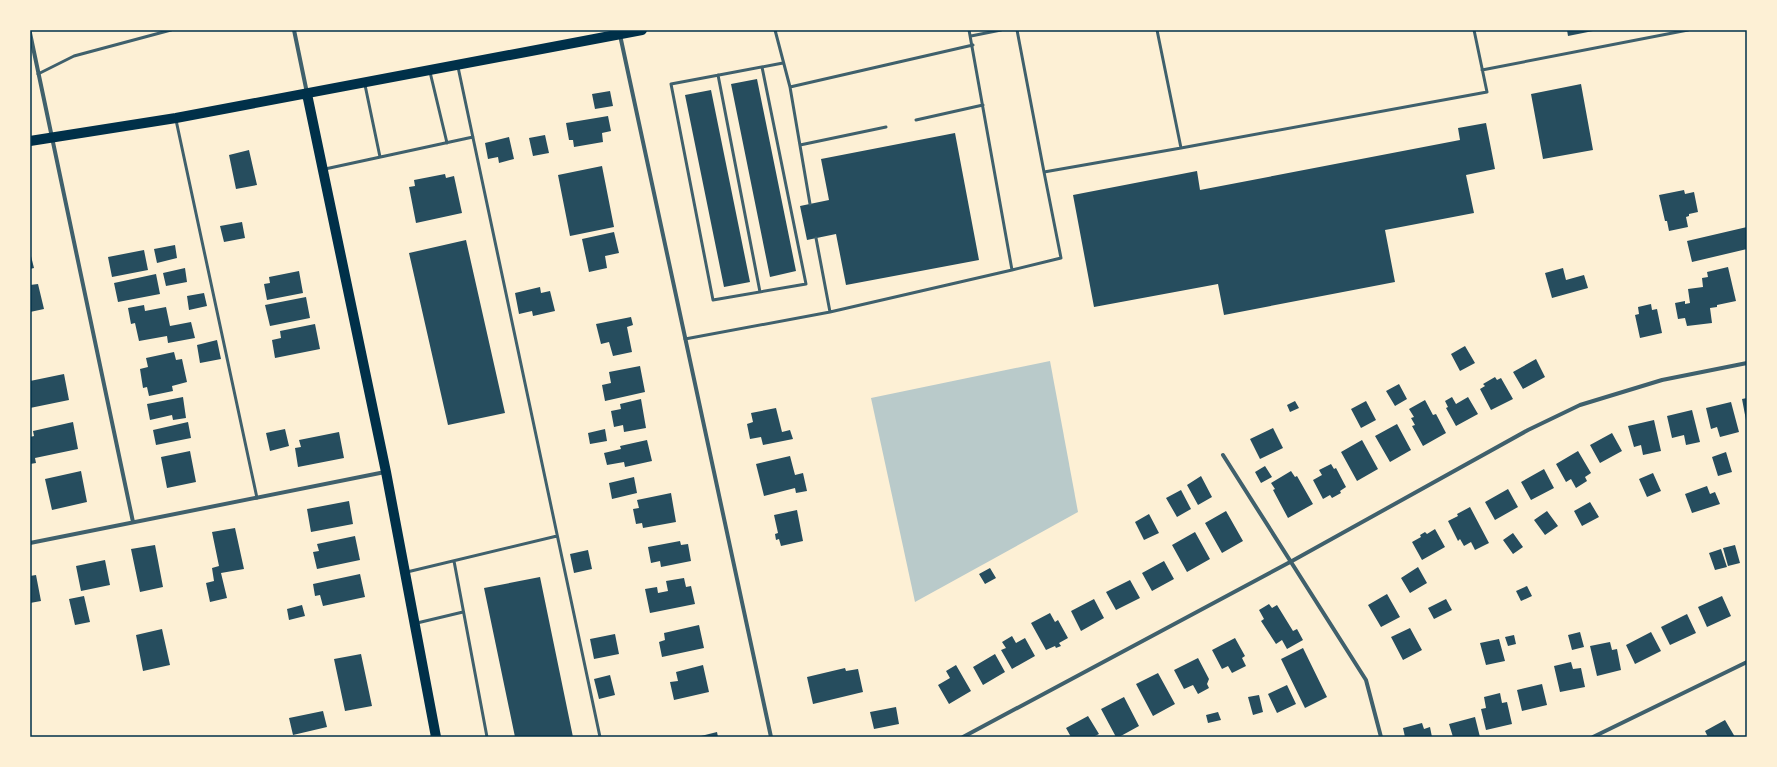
<svg xmlns="http://www.w3.org/2000/svg" width="1777" height="767" font-family="Signika,sans-serif">
<rect width="100%" height="100%" fill="#fdf0d5"/>
<path fill="#b9caca" d="M1050,361L1078,512L915,602L871,398Z"/>
<path fill="#264d5e" d="M1567,30H1593V31L1568,36Z
M757,79L796,271L770,277L731,84Z
M1581,84L1593,150L1543,159L1531,94Z
M711,90L750,282L724,287L685,95Z
M610,91L613,106L595,109L592,94Z
M608,116L611,131L602,133L603,142L574,147L573,140H569L566,123Z
M1486,123L1495,169L1466,175L1474,213L1385,230L1395,282L1224,315L1218,284L1094,307L1073,195L1197,171L1200,190L1460,140L1458,128Z
M955,133L979,260L846,285L836,234L807,240L800,206L829,200L821,159Z
M545,135L549,153L533,156L529,138Z
M509,137L514,159L499,163L498,157L488,159L485,143Z
M249,150L257,185L236,189L229,155Z
M602,166L614,227L570,236L558,175Z
M445,174L446,178L454,176L462,213L416,223L409,187L415,186L414,180Z
M1684,190L1685,194L1694,192L1698,212L1689,214V216L1686,217L1688,227L1669,231L1667,221H1665L1659,195Z
M242,222L245,238L224,242L220,226Z
M1747,227V249L1692,262L1687,241Z
M614,232L619,253L605,256L607,268L589,272L582,239Z
M466,240L505,413L448,425L409,253Z
M175,245L177,258L157,263L154,249Z
M144,250L148,270L112,277L108,257Z
M30,252L34,268L30,269Z
M1728,267L1736,301L1717,305V307L1710,308L1712,323L1687,326L1685,318L1678,319L1675,303L1685,301V304L1690,303L1688,289L1703,287L1702,278L1708,277L1707,272Z
M185,268L187,282L166,286L163,273Z
M1563,268L1566,280L1584,275L1588,288L1552,298L1545,273Z
M299,271L303,293L267,300L264,284L270,283L269,277Z
M156,274L160,294L118,302L114,283Z
M38,284L44,309L30,312V285Z
M540,287L541,293L550,291L555,311L533,316L532,311L519,314L515,293Z
M204,293L207,306L189,310L187,296Z
M306,297L310,318L270,326L265,305Z
M1651,304L1652,310L1657,309L1662,333L1640,338L1635,315L1639,314L1638,307Z
M144,305L145,311L166,307L170,326L191,322L195,338L168,343L167,336L139,341L135,323L131,324L128,308Z
M631,317L633,325L627,327L632,352L613,356L609,342L601,344L596,324Z
M315,324L320,349L275,358L272,340L281,338L280,331Z
M217,340L221,359L200,363L197,345Z
M1465,346L1475,363L1460,371L1451,354Z
M174,352L176,360L182,359L187,382L172,386L173,391L149,396L147,387L143,388L140,369L148,367L146,358Z
M1536,359L1545,377L1523,389L1513,372Z
M640,366L645,392L605,401L602,385L611,383L609,372Z
M64,374L69,400L30,408V381Z
M1495,377L1497,380L1501,378L1513,399L1491,410L1480,389L1485,386L1483,384Z
M1399,384L1407,399L1395,406L1386,391Z
M183,397L186,418L173,420L172,415L150,420L147,404Z
M1452,397L1456,404L1468,397L1478,414L1456,426L1446,408L1448,407L1445,401Z
M1747,398V420H1746L1742,399Z
M641,399L646,428L624,432L623,425L614,427L611,411L621,409L620,404Z
M1425,400L1433,415L1436,414L1446,433L1423,446L1412,426L1415,425L1411,418L1414,417L1409,409Z
M1295,401L1299,408L1290,412L1287,405Z
M1366,401L1376,420L1361,428L1351,409Z
M1731,402L1739,432L1720,437L1717,427L1711,429L1706,408Z
M776,408L782,432L790,430L793,439L763,445L761,437L750,439L747,424L753,422L751,413Z
M1692,410L1700,442L1686,445L1684,435L1672,438L1667,416Z
M1654,420L1661,451L1643,455L1641,445L1634,447L1628,426Z
M73,422L78,449L35,458L36,463L30,464V437L34,436L33,431Z
M188,422L191,438L156,445L153,430Z
M1397,424L1411,450L1390,462L1375,436Z
M1273,428L1283,448L1260,459L1250,439Z
M285,429L289,446L270,451L266,433Z
M605,429L607,441L590,444L588,433Z
M339,432L344,458L298,467L295,448L301,447L299,440Z
M1612,433L1622,451L1600,463L1590,445Z
M647,440L652,461L625,467L624,462L607,465L604,453L621,449L620,446Z
M1362,440L1378,469L1357,481L1341,452Z
M190,451L196,482L167,488L161,457Z
M1578,451L1591,473L1585,477L1587,481L1576,488L1571,479L1566,482L1556,464Z
M1726,452L1732,472L1718,476L1712,457Z
M790,456L795,475L803,473L807,491L796,493L795,488L764,496L756,464Z
M1331,464L1334,469L1336,468L1346,487L1340,491L1341,493L1332,498L1330,495L1323,499L1313,480L1322,475L1319,470Z
M1265,466L1272,477L1261,483L1255,472Z
M1544,469L1554,488L1531,500L1521,482Z
M81,471L87,502L52,510L45,479Z
M1291,471L1295,477L1297,476L1313,504L1288,518L1273,490L1275,489L1271,483Z
M1653,473L1661,491L1647,497L1639,479Z
M1201,476L1212,497L1198,505L1187,485Z
M634,477L637,493L612,499L609,483Z
M1707,486L1710,494L1715,492L1720,504L1692,513L1685,494Z
M1508,489L1518,507L1495,520L1485,502Z
M1181,490L1191,509L1177,517L1166,498Z
M671,493L676,522L643,528L642,523L636,524L633,509L639,508L637,500Z
M349,501L353,524L311,532L307,509Z
M1590,502L1599,517L1582,526L1574,511Z
M1470,507L1489,543L1475,550L1471,542L1464,546L1460,539L1458,541L1448,521L1458,516L1457,514Z
M797,510L803,541L781,546L779,539L776,540L775,534L778,533L774,515Z
M1226,511L1243,541L1222,553L1205,523Z
M1547,511L1558,526L1545,535L1534,520Z
M1149,514L1159,533L1144,540L1135,522Z
M235,528L244,569L221,573L227,598L210,602L206,583L214,581L212,568L219,566L212,532Z
M1435,529L1445,547L1422,560L1412,542L1421,537L1420,535L1425,532L1427,534Z
M1195,532L1210,559L1187,572L1172,545Z
M1513,533L1523,547L1513,554L1503,540Z
M355,536L360,560L317,569L313,552L319,551L317,544Z
M680,541L681,545L688,544L691,561L661,567L660,561L651,563L648,547Z
M155,545L163,587L140,592L131,549Z
M1735,545L1740,563L1728,566L1723,548Z
M1721,549L1727,567L1715,570L1709,553Z
M588,550L592,569L574,573L570,554Z
M105,560L110,585L81,591L76,566Z
M1164,561L1174,579L1152,591L1142,573Z
M1418,567L1427,583L1410,593L1401,578Z
M990,568L996,578L985,584L979,574Z
M360,574L365,597L323,606L320,595L315,596L313,584Z
M36,575L41,601L30,603V576Z
M540,577L573,737H515L484,588Z
M684,578L686,587L691,586L695,604L650,613L645,589L657,587L658,593L668,591L666,581Z
M1130,580L1140,598L1116,610L1106,592Z
M1527,586L1532,596L1521,601L1516,591Z
M1387,594L1400,617L1381,627L1368,605Z
M84,596L90,622L75,625L69,599Z
M1722,596L1731,616L1707,627L1698,607Z
M1094,599L1104,618L1081,631L1071,611Z
M1446,599L1452,610L1434,619L1428,608Z
M1269,604L1272,608L1277,605L1293,631L1297,629L1303,640L1287,649L1282,640L1276,644L1261,621L1264,619L1259,610Z
M302,605L305,616L289,620L287,609Z
M1050,613L1055,622L1058,620L1068,638L1059,643L1061,646L1056,648L1055,646L1046,650L1031,623Z
M1687,614L1696,633L1670,645L1661,627Z
M699,625L704,648L662,657L659,642L665,640L664,633Z
M1410,628L1422,650L1403,660L1391,637Z
M162,629L170,665L143,671L136,635Z
M1580,632L1584,647L1572,650L1568,635Z
M1651,632L1661,651L1635,664L1626,645Z
M615,634L619,654L594,659L590,639Z
M1514,635L1516,644L1508,646L1505,637Z
M1012,636L1016,643L1025,638L1035,656L1012,669L1001,650L1006,648L1002,642Z
M1235,638L1245,656L1242,658L1246,666L1232,673L1228,666L1222,669L1212,650Z
M1499,639L1505,661L1486,665L1480,643Z
M1610,642L1612,650L1617,649L1621,670L1597,676L1590,646Z
M1303,648L1327,697L1305,708L1281,659Z
M361,654L372,706L345,711L334,659Z
M995,654L1005,672L983,685L973,667Z
M1198,658L1209,679L1207,684L1209,688L1198,694L1193,685L1184,689L1174,670Z
M1571,662L1573,669L1581,668L1585,687L1560,692L1554,666Z
M703,665L709,692L674,700L670,682L678,681L676,672Z
M956,665L971,691L949,704L938,685L950,678L946,671Z
M845,668L846,671L858,669L863,692L813,704L807,677Z
M1158,673L1175,704L1153,716L1136,684Z
M610,675L615,695L599,699L594,679Z
M1542,684L1547,705L1522,711L1517,690Z
M1287,685L1296,704L1277,713L1268,694Z
M1500,693L1502,703L1507,702L1512,724L1486,730L1481,709L1486,708L1484,697Z
M1259,695L1263,712L1253,715L1248,697Z
M1124,697L1139,726L1119,737H1116L1101,709Z
M896,707L899,724L874,729L870,712Z
M323,711L327,727L293,735L289,718Z
M1218,712L1221,720L1208,723L1206,715Z
M1088,716L1099,734L1093,737H1071L1066,728Z
M1475,717L1480,737H1453L1449,724Z
M1725,720L1735,737H1708L1705,731Z
M1422,723L1424,729L1430,727L1432,737H1405L1403,728Z
M717,732L718,737H701V736Z"/>
<g fill="none" stroke-linecap="round" stroke-linejoin="round">
<path stroke="#3f606c" stroke-width="3" d="M775,30L790,87L810,204
M1017,30L1044,172
M1157,30L1181,148L1487,92L1474,30
M971,36L1001,30
M458,67L600,737
M762,67L806,284L713,300L671,84C708,77 746,70 783,63
M1482,70L1688,30
M430,72L447,143
M38,74L74,56L171,30
M718,75L760,292
M365,85L380,157
M790,87L973,45
M176,120L257,498
M916,120L983,105
M800,145L886,127
M325,169L473,137
M816,238L830,312
M1012,270L1061,258L1044,172L1181,148
M685,339L830,312L1012,270L969,30
M454,561L487,737
M407,572L557,536
M417,623L463,612"/>
<path stroke="#3f606c" stroke-width="4" d="M294,30L307,93
M30,33L133,522
M620,35L771,737
M1223,455L1366,680L1381,737
M30,543L385,472
M963,737L1292,561L1528,430L1580,405L1662,380L1747,363
M1593,737L1747,662"/>
<path stroke="#003049" stroke-width="10" d="M307,94L386,472L436,737
M30,141L176,118L642,30"/>
</g>
<rect width="1777" height="767" fill="none" stroke="#fdf0d5" stroke-width="62"/>
<rect x="31" y="31" width="1715" height="705" fill="none" stroke="#003049" stroke-width="1.5"/>
</svg>
